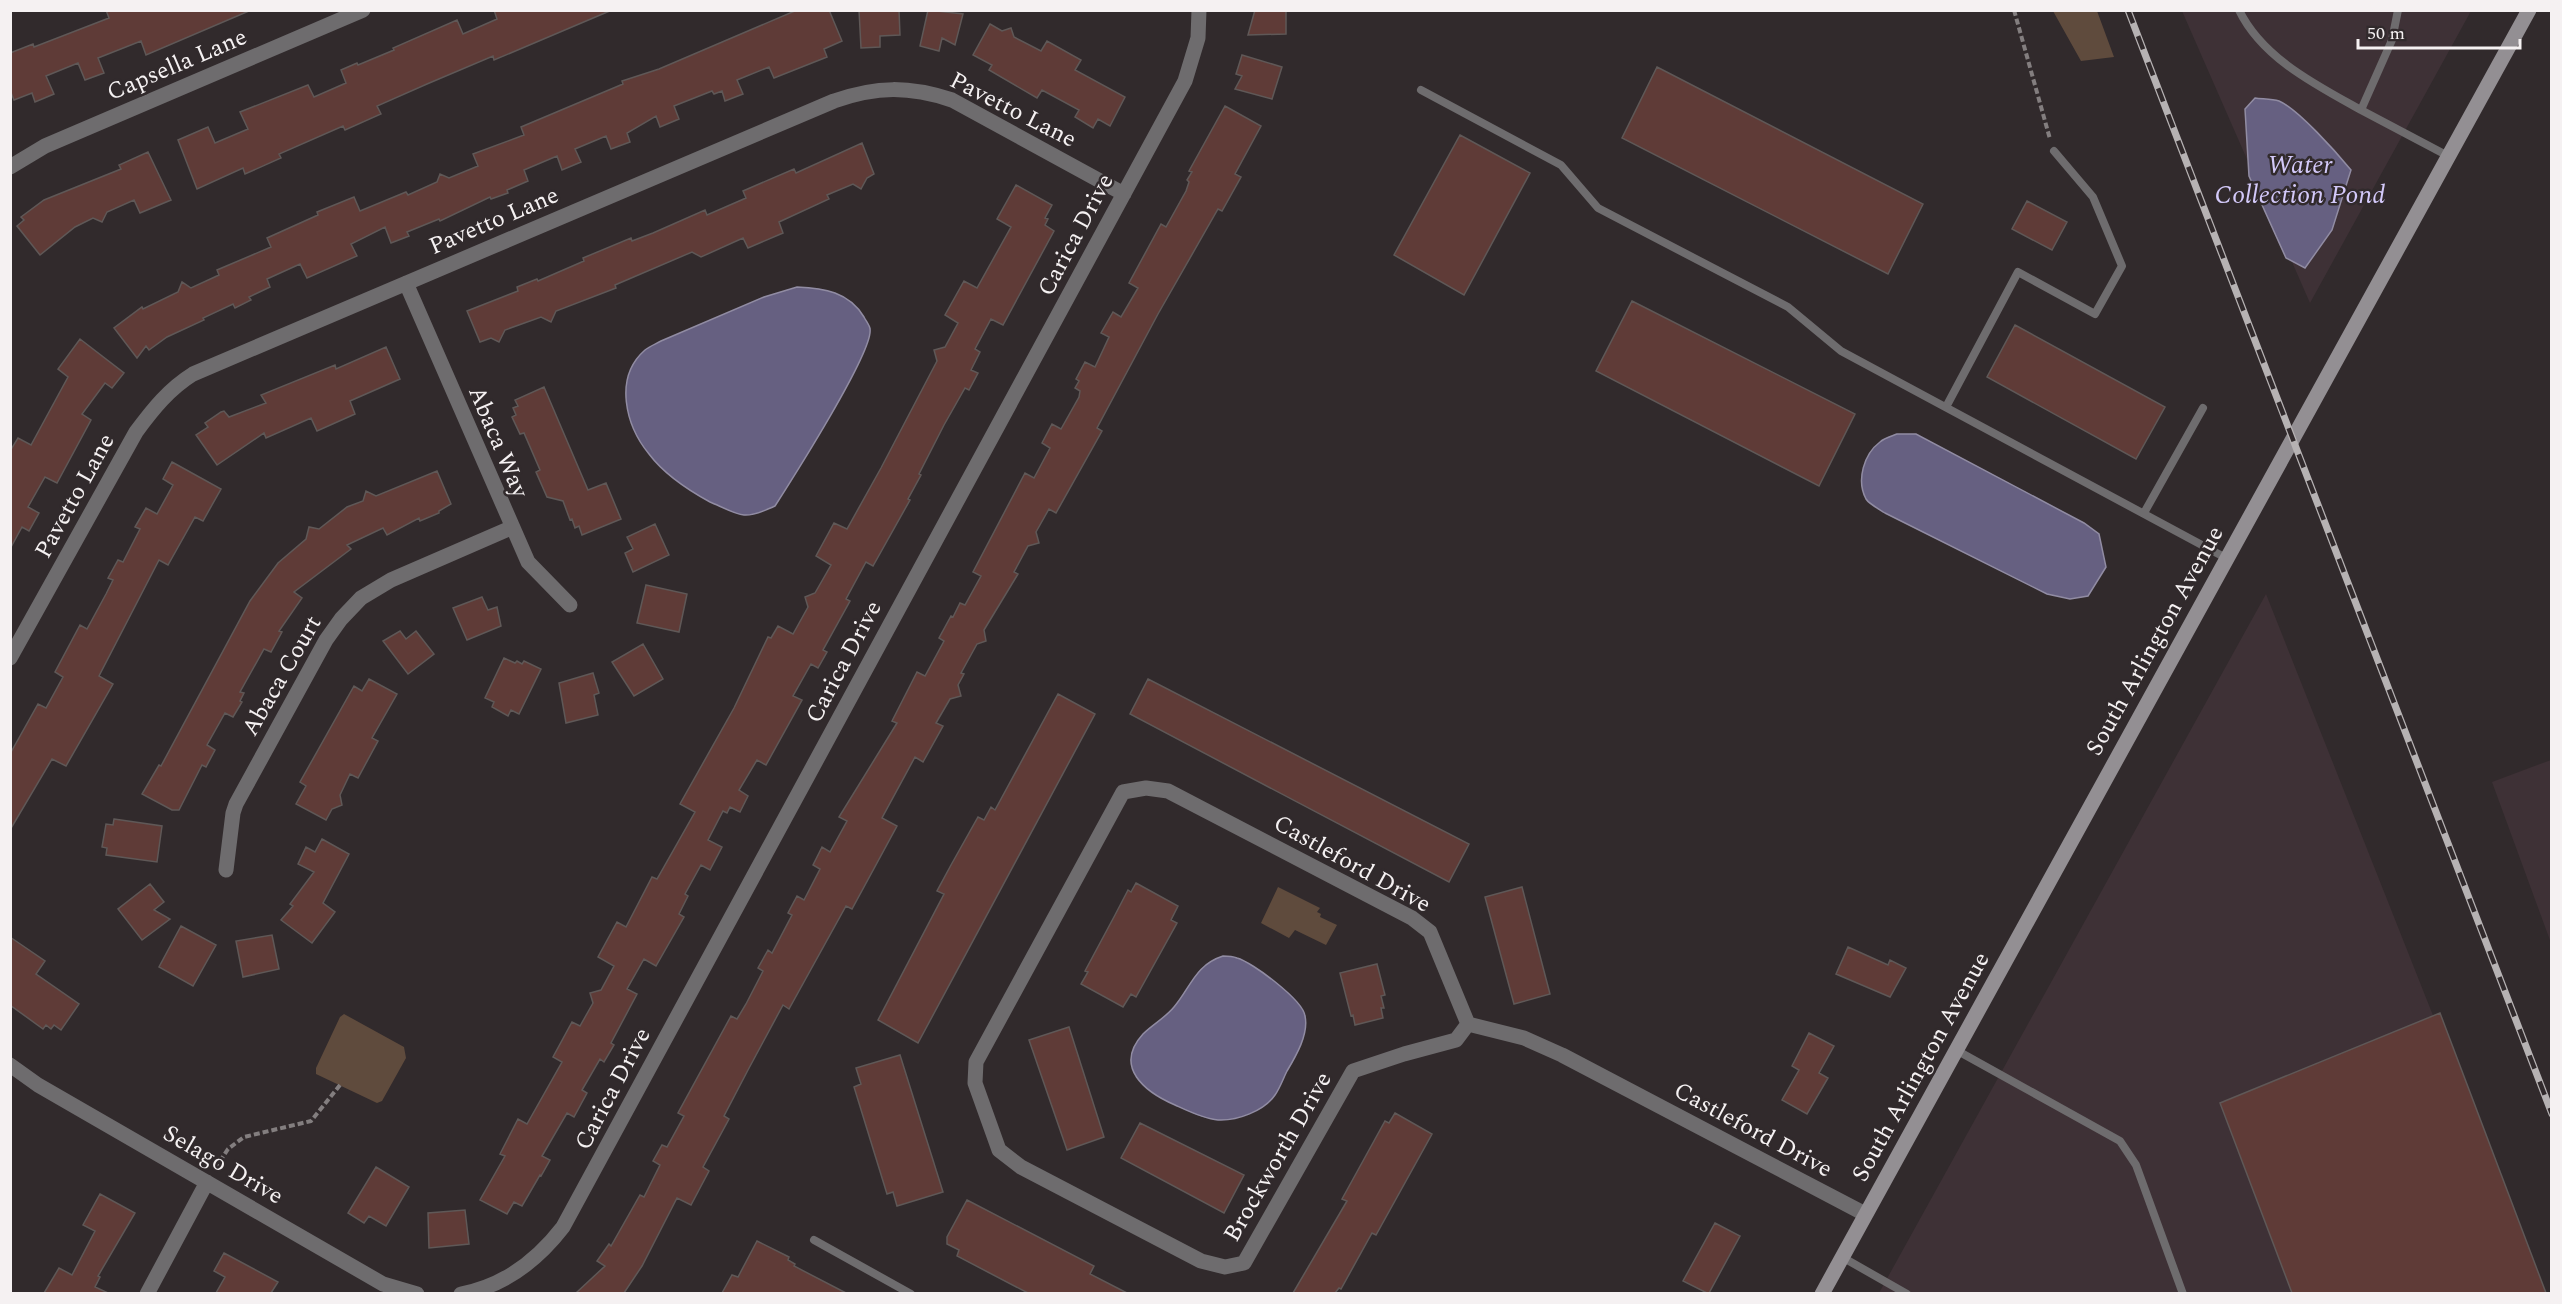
<svg xmlns="http://www.w3.org/2000/svg" width="2562" height="1304" font-family="Spectral,serif">
<rect width="100%" height="100%" fill="#312a2c"/>
<path fill="#3e3136" d="M2182,11H2471L2310,303Z
M2266,594L2543,1293H1879Z
M2551,760V943L2492,782Z"/>
<path fill="#5f4b3d" d="M2053,11H2097L2114,57L2081,61Z
M1278,887L1320,908L1317,912L1321,914L1320,917L1337,925L1326,945L1295,930L1289,938L1261,923Z
M344,1014L404,1047L406,1058L382,1101L377,1103L316,1074V1068L340,1017Z"/>
<path fill="#666081" stroke="#918ca3" stroke-width="1.5" d="M2255,98C2262,99 2272,99 2279,101C2298,109 2337,153 2351,170L2332,230L2305,268L2286,258L2249,176L2245,109Z
M797,287C824,288 849,292 864,317C866,321 870,326 870,329C874,351 791,481 775,506C766,510 754,516 744,515C734,514 720,506 710,502C688,490 664,474 649,454C626,426 613,378 645,350C650,346 656,344 661,341L764,297Z
M1897,434H1916L2084,523L2099,534L2106,567L2088,596L2070,599L2047,594L1885,513C1879,509 1869,504 1866,499C1856,480 1864,454 1880,442C1884,438 1892,436 1897,434Z
M1223,956C1227,956 1232,956 1237,958C1252,962 1303,1000 1305,1016C1309,1034 1296,1056 1287,1071C1283,1079 1280,1088 1275,1095C1264,1111 1237,1121 1218,1120C1204,1119 1188,1111 1175,1105C1145,1092 1113,1067 1143,1034C1153,1024 1165,1018 1174,1007C1191,987 1195,965 1223,956Z"/>
<path fill="#5f3b37" stroke="#5f5857" stroke-width="1.5" d="M106,10H249V11L146,55L141,41L98,58L104,73L85,80L78,63L46,76L54,94L35,102L32,93L14,100L10,90V53L33,44L34,47L109,18Z
M494,10H612L494,60L493,56L427,84L377,106L381,114L345,130L343,126L279,154L281,158L245,174L243,168L197,189L178,140L208,127L215,143L248,129L240,112L308,85L314,97L346,83L341,70L357,63L358,65L394,50L393,48L457,20L463,34L497,19Z
M797,10H829L842,41L824,49L827,57L774,78L769,67L737,80L743,94L725,101L722,91L714,94L712,91L674,106L679,119L660,127L656,116L627,133L630,142L611,149L606,136L575,149L581,162L562,170L557,156L524,170L528,181L507,190L508,193L491,199L490,197L440,221L439,219L407,232L409,236L391,243L385,227L351,244L357,256L307,278L300,264L267,279L270,287L249,297L251,300L235,308L233,304L203,318L204,320L167,337L149,350L146,346L137,358L114,328L142,307L143,309L178,292L182,282L191,288L219,275L217,270L271,247L267,238L318,215L317,212L354,197L360,211L406,192L408,195L437,182L440,174L449,178L478,166L473,154L524,135L521,127L623,84L622,81L659,69Z
M859,10H899L900,35L880,36V47L861,48Z
M928,10L963,14L955,45L942,38L939,51L920,46Z
M1255,10H1286V34L1248,35Z
M990,24L1002,31L1011,28L1014,37L1041,51L1047,41L1081,60L1075,70L1125,97L1110,126L1098,119L1093,128L1075,117L1079,110L1042,90L1037,98L989,70L992,65L973,55Z
M1242,55L1282,67L1272,99L1235,89L1242,76L1236,74Z
M1657,67L1923,204L1888,274L1622,138Z
M1225,106L1261,126L1235,174L1241,177L1222,211L1218,209L1158,314L1097,428L1102,431L1056,513L1049,509L1036,532L1039,543L1028,546L1014,572L1018,574L984,630L986,641L977,644L961,673L964,674L958,685L961,696L950,699L936,723L943,726L923,762L915,757L882,818L897,826L852,909L846,906L789,1009L783,1005L748,1070L724,1116L729,1119L703,1167L709,1171L691,1205L677,1198L642,1266L624,1293H576L605,1266L597,1261L609,1244L611,1246L640,1195L644,1197L660,1165L653,1161L662,1145L667,1147L684,1116L678,1113L731,1016L737,1019L746,1004L763,971L758,968L768,950L772,953L792,915L788,913L797,896L804,900L820,869L813,865L822,847L830,852L847,821L839,817L897,723L892,721L917,672L925,676L944,641L939,638L951,616L953,617L960,603L965,605L981,576L973,572L1025,473L1034,478L1050,448L1042,443L1052,424L1061,429L1079,397L1080,391L1075,388L1079,381L1076,379L1085,362L1095,367L1109,337L1101,333L1113,312L1121,317L1138,288L1129,283L1161,224L1166,227L1186,191L1189,182L1187,180L1192,172L1189,171Z
M1460,135L1530,173L1464,295L1394,255Z
M862,143L874,174L867,178L861,189L853,184L827,195L829,199L779,222L783,233L748,248L743,238L701,257L692,252L615,285L616,288L556,311L551,322L541,317L505,330L499,342L491,338L480,342L467,311L518,291L517,287L537,279L538,281L584,261L583,258L631,238L632,241L653,233L705,210L707,215L746,198L743,191L794,169L796,173Z
M148,152L171,200L140,213L134,200L107,212L102,222L93,218L75,227L40,255L17,226L24,220L21,217L44,200L121,169L119,165Z
M1016,185L1052,205L1045,218L1048,219L1045,225L1054,231L1003,325L991,319L975,349L980,352L971,370L978,373L969,390L965,388L944,425L919,474L921,475L908,499L910,500L873,566L866,562L846,599L850,601L823,650L827,652L818,668L811,664L793,696L802,700L766,765L757,760L739,790L748,796L740,812L730,807L727,813L723,811L708,840L722,847L710,870L701,865L685,894L688,896L679,914L684,917L656,966L644,959L627,989L637,994L611,1043L614,1045L604,1062L600,1059L582,1090L587,1093L574,1117L567,1113L542,1156L550,1160L541,1176L540,1175L522,1206L514,1202L507,1214L480,1200L505,1156L500,1154L518,1119L527,1124L562,1062L553,1057L572,1022L580,1026L593,1003L590,993L601,990L614,966L598,957L617,922L626,927L652,877L657,879L695,812L680,804L734,708L768,637L771,638L778,626L793,634L808,607L805,597L815,593L831,565L816,556L834,523L847,529L881,468L937,361L934,350L945,347L958,323L945,315L964,281L977,288L1011,227L997,219Z
M2027,201L2067,222L2052,250L2012,229Z
M1632,301L1855,414L1819,486L1596,371Z
M2015,325L2165,407L2136,459L1987,377Z
M80,339L124,373L112,388L105,383L82,414L91,420L57,483L45,477L28,507L39,513L29,531L22,527L10,549V451L18,438L31,445L68,377L58,369Z
M386,347L400,379L350,401L355,414L317,431L311,418L266,438L264,433L217,465L196,435L208,427L205,423L221,412L224,411L229,417L266,403L261,395L335,365L336,369Z
M544,387L588,490L606,483L621,519L582,535L579,526L575,528L572,519L570,520L563,501L547,497L536,472L540,470L524,433L520,434L512,417L516,415L513,408L518,406L515,400Z
M172,462L221,489L203,521L195,517L168,565L159,560L99,676L113,684L66,766L52,759L10,830V754L38,704L46,708L63,677L55,672L80,625L87,629L106,594L113,580L108,578L118,560L123,562L140,529L135,527L146,508L157,514L173,485L163,479Z
M437,471L451,504L439,511V513L420,521L419,518L387,535L383,528L347,545L351,549L294,592L302,598L279,631L282,632L271,652L264,649L240,692L244,693L240,701L242,702L233,717L225,713L207,745L215,750L206,767L202,765L179,810H172L142,794L159,765L161,766L250,601L278,563L306,539L309,527L319,529L347,507L363,501L366,491L376,496Z
M655,524L669,555L633,572L625,553L633,549L627,537Z
M646,585L687,594L679,632L637,623Z
M482,597L488,610L497,607L501,626L467,640L453,608Z
M400,631L406,639L416,631L434,654L408,674L383,641Z
M643,644L663,679L634,696L612,662Z
M504,658L515,663L517,661L522,664L524,661L541,669L519,714L511,710L508,716L492,707L494,702L485,698Z
M593,673L599,693L594,695L598,715L566,723L559,683Z
M369,679L397,694L372,738L378,741L358,778L350,774L340,795L342,805L332,809L326,820L296,804L306,786L300,782L354,686L362,691Z
M1148,679L1469,844L1449,882L1130,714Z
M1058,694L1095,714L918,1043L878,1020L944,894L937,891L951,865L978,817L984,820L991,807L995,810Z
M114,819L162,826L157,862L106,855L107,848L102,847L106,824L113,825Z
M322,839L349,854L323,903L335,912L312,943L281,920L293,906L290,904L314,872L298,864L306,847L315,852Z
M1136,883L1178,906L1171,920L1177,923L1136,997L1131,994L1123,1007L1081,984L1088,972L1085,971L1115,915L1128,890L1131,892Z
M150,884L164,902L154,910L170,919L142,940L118,909Z
M1522,887L1550,994L1514,1004L1485,897Z
M181,926L216,945L193,986L159,967Z
M272,935L279,969L243,977L236,941Z
M10,937L45,961L36,974L79,1004L61,1030L54,1025L51,1029L46,1025L43,1029L10,1005Z
M1848,947L1888,965L1890,960L1906,968L1890,997L1836,974Z
M1377,964L1385,995L1381,996L1384,1008H1381L1383,1018L1355,1025L1353,1015L1351,1016L1340,973Z
M2440,1013L2546,1293H2292L2220,1103Z
M1069,1027L1104,1137L1067,1150L1029,1040Z
M1809,1033L1834,1046L1819,1073L1828,1078L1807,1114L1782,1100L1799,1070L1792,1066Z
M900,1055L943,1192L897,1206L893,1192L887,1194L854,1087L861,1084L856,1068Z
M1395,1113L1432,1134L1376,1235L1372,1233L1341,1289L1339,1288L1335,1293H1293L1347,1201L1342,1199L1385,1121L1389,1123Z
M1140,1123L1244,1175L1224,1213L1121,1158Z
M376,1167L409,1187L386,1226L369,1216L364,1223L348,1213Z
M100,1194L135,1213L98,1276L100,1277L95,1287L108,1293H44L59,1268L72,1275L95,1231L83,1225Z
M967,1200L1094,1266L1090,1274L1127,1293H1028L957,1256L959,1250L947,1244V1237Z
M465,1210L469,1244L429,1248L428,1213Z
M1715,1223L1740,1236L1709,1293H1707L1683,1281Z
M757,1241L789,1257L788,1260L795,1264L794,1266L846,1293H722L732,1275L738,1277Z
M224,1253L278,1282L271,1293H216L225,1277L214,1271Z"/>
<g fill="none" stroke-linecap="round" stroke-linejoin="round">
<path stroke="#837e7f" stroke-width="4" stroke-dasharray="6 3" stroke-linecap="butt" d="M2014,10L2050,139
M215,1169L228,1149L244,1137L311,1121L340,1085"/>
<path stroke="#6e6c6e" stroke-width="8" d="M2239,10C2262,58 2316,85 2361,110
M2398,10L2392,40L2361,110L2450,157
M1421,90L1561,165L1598,208L1788,307L1841,351L2226,558
M1946,407L2018,272L2095,314L2122,266L2093,197L2054,151
M2144,513L2203,408
M1956,1050L2120,1141L2136,1165L2183,1294
M814,1240L911,1294
M1842,1257L1907,1294"/>
<path stroke="#6e6c6e" stroke-width="15" d="M10,167L45,146L363,10
M406,283L528,562L570,605
M10,658L136,432C153,409 169,389 193,374L834,101C877,86 909,86 952,100L1124,194
M226,870L233,813L236,804L326,640L341,619L361,598L391,580L511,528
M1468,1024L1456,1040L1404,1054L1353,1071L1244,1263L1225,1267L1201,1261L1021,1167L999,1150L975,1083L976,1062L1123,792L1146,788L1168,791L1412,918L1430,932L1468,1024L1524,1038L1562,1055L1865,1214
M10,1065L38,1085L383,1284L417,1294
M147,1294L207,1182
M461,1294C504,1286 536,1262 563,1227L1185,81L1198,38L1199,10"/>
<path stroke="#938f93" stroke-width="15" d="M1822,1294L2529,10"/>
<g stroke="#b6b2b3" stroke-width="7">
<path id="rail" d="M2128,10L2552,1114"/>
</g>
<use href="#rail" stroke="#312a2c" stroke-width="4.5" stroke-dasharray="14" stroke-linecap="butt"/>
</g>
<g text-anchor="middle" dominant-baseline="central" stroke-width="5" stroke-linejoin="round" paint-order="stroke">
<g font-size="24" fill="#f5f1f2" stroke="#312a2c">
<text transform="translate(177 65) rotate(-23)">Capsella Lane</text>
<text transform="translate(1013 110) rotate(27)">Pavetto Lane</text>
<text transform="translate(494 221) rotate(-23)">Pavetto Lane</text>
<text transform="translate(1076 235) rotate(-62)">Carica Drive</text>
<text transform="translate(498 442) rotate(67)">Abaca Way</text>
<text transform="translate(75 496) rotate(-61)">Pavetto Lane</text>
<text transform="translate(2155 641) rotate(-61)">South Arlington Avenue</text>
<text transform="translate(844 662) rotate(-62)">Carica Drive</text>
<text transform="translate(282 676) rotate(-60)">Abaca Court</text>
<text transform="translate(1352 864) rotate(29)">Castleford Drive</text>
<text transform="translate(1921 1067) rotate(-61)">South Arlington Avenue</text>
<text transform="translate(613 1089) rotate(-62)">Carica Drive</text>
<text transform="translate(1753 1130) rotate(28)">Castleford Drive</text>
<text transform="translate(1278 1157) rotate(-60)">Brockworth Drive</text>
<text transform="translate(223 1165) rotate(30)">Selago Drive</text>
</g>
<g font-size="26" font-style="italic" fill="#d3c9f9" stroke="#312a2c">
<text x="2300" y="165">Water<tspan x="2300" dy="30">Collection Pond</tspan></text>
</g>
</g>
<rect width="2562" height="1304" fill="none" stroke="#f5f1f2" stroke-width="24"/>
<path d="M2358 39v9h162v-9" fill="none" stroke="#f5f1f2" stroke-width="3"/>
<text x="2367" y="39" font-size="18" fill="#f5f1f2" stroke="#312a2c" stroke-width="4.5" paint-order="stroke">50 m</text>
</svg>
